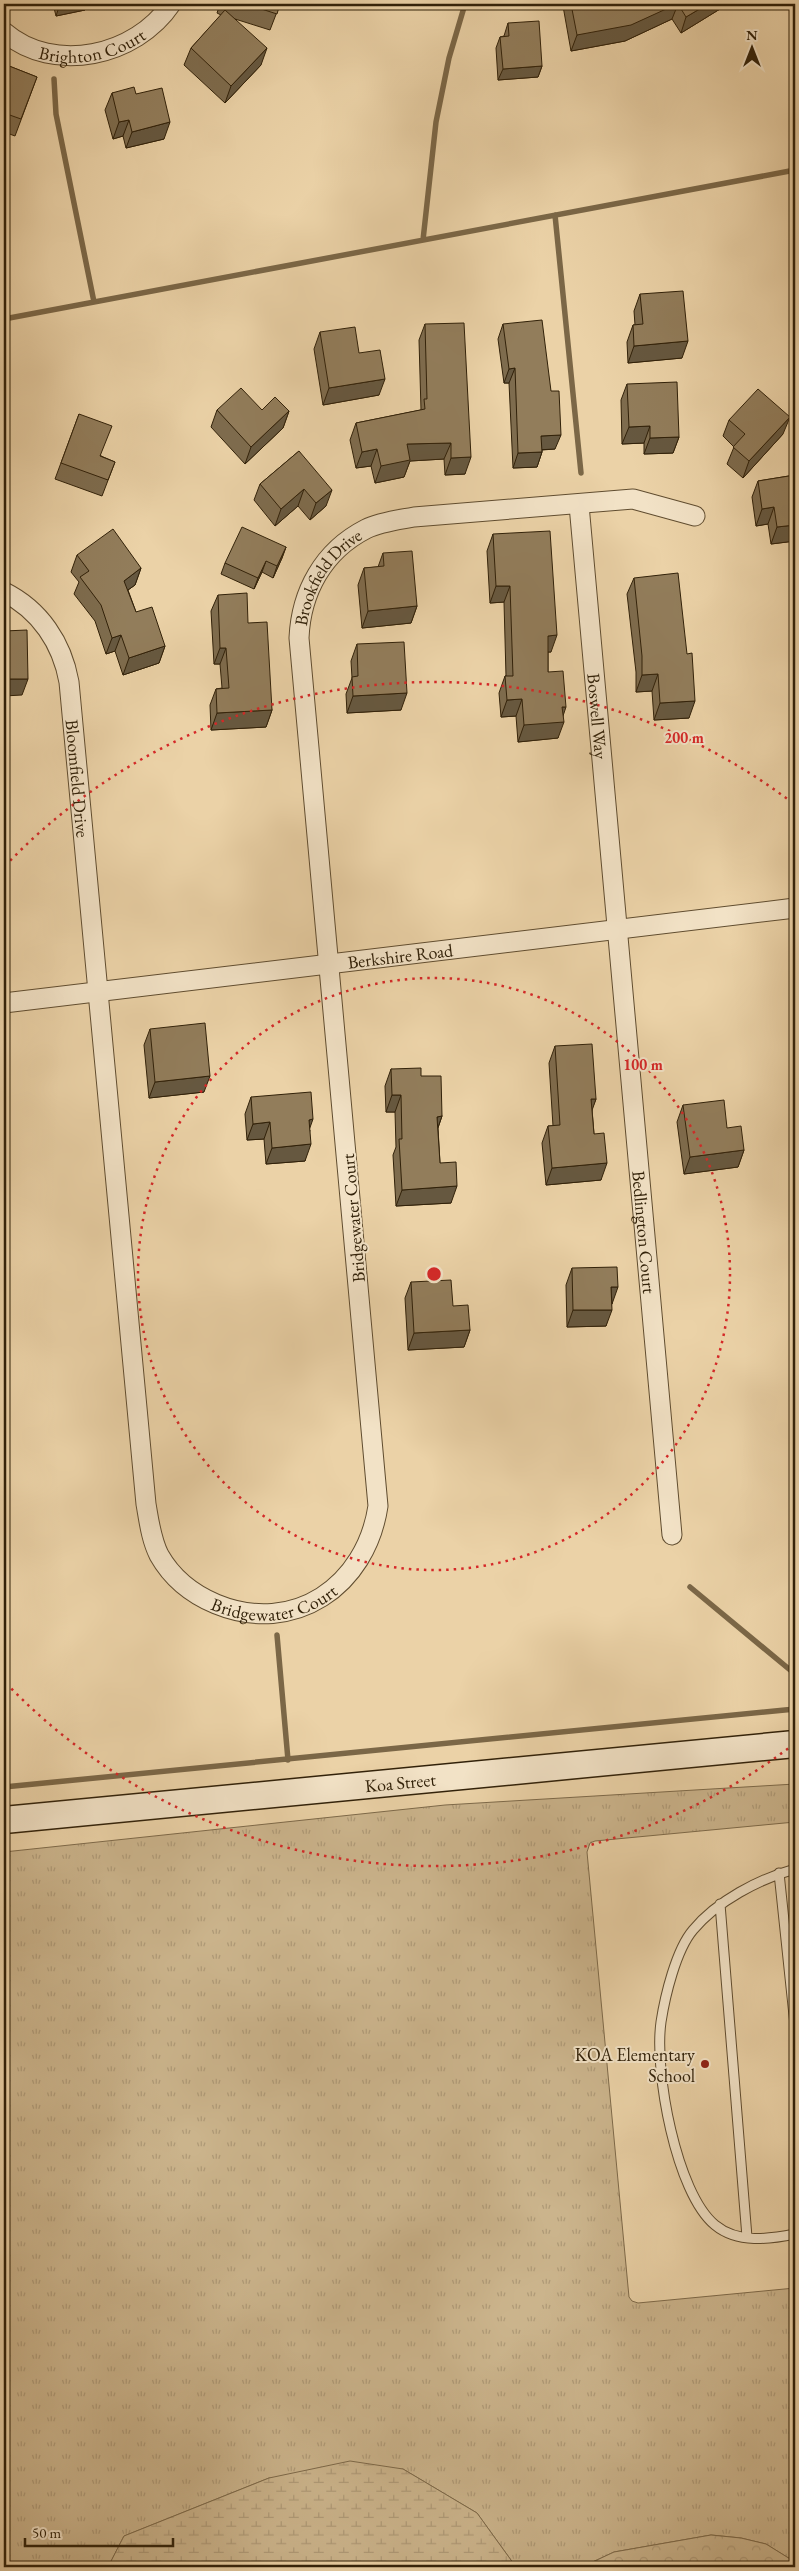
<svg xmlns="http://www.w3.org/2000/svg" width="799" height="2571" font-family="'EB Garamond',serif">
<defs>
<pattern id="grass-tufts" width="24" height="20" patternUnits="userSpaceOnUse" patternTransform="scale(1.25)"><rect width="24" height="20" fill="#cbb48c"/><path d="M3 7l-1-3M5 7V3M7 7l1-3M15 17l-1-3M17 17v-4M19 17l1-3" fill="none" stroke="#af9a77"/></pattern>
<pattern id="forest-crowns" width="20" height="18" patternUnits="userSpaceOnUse" patternTransform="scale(1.25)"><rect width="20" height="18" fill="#cbb48c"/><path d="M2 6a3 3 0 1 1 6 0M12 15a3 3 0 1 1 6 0" fill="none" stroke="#af9a77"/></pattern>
<pattern id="wetland-marsh" width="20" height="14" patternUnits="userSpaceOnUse" patternTransform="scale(1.25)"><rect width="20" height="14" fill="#cbb48c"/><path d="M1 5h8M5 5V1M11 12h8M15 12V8" fill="none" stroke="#af9a77"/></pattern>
</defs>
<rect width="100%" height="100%" fill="#ebd2a7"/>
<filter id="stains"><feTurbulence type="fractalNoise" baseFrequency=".004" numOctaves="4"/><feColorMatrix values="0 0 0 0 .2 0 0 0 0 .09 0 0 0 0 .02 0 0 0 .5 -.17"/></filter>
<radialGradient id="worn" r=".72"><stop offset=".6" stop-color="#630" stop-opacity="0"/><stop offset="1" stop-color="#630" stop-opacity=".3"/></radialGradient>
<path fill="url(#grass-tufts)" stroke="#7e6a4a" d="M795,1784V1822L595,1841L590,1843L587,1852L629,2297L632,2301L638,2303L795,2288V2562L766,2544L741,2538L711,2535L614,2552L582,2567H516L477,2513L403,2469L269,2478L124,2536L108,2567H4V1852L445,1805Z"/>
<path fill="url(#forest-crowns)" stroke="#7e6a4a" d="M711,2535L741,2538L766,2544L795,2562V2567H582L614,2552Z"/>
<path fill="url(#wetland-marsh)" stroke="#7e6a4a" d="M350,2461L403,2469L477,2513L516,2567H108L124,2536L269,2478Z"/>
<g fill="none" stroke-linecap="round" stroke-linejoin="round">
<path stroke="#7b6747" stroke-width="5.5" d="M54,79L56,114L94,302
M555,215L581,473
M423,240L436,122L449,58L465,4
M4,319L795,170
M690,1587L795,1674
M277,1635L288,1760
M4,1787L795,1709"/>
<g stroke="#604d30" stroke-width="11">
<path id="lane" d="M795,1869C759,1879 717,1901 693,1930C676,1950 665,1996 661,2022C654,2071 676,2193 715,2225C738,2244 770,2239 795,2234
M779,1873L795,2025
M720,1904L747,2237"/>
</g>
<g stroke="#604d30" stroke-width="21">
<g id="street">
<path id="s1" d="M4,32C54,75 136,56 171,4"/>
<path id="s2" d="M579,505L672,1535"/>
<path id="s3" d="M4,592C40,610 62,643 69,682L146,1504C149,1521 151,1539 159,1555C172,1578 192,1594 216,1604C294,1636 366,1586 378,1506L299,638C301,592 323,551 366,529C380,522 398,520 414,517L633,499L695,516"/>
<path id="s4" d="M4,1003L795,908"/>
</g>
</g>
<g stroke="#312109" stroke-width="29">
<g id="secondary">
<path id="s5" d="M4,1820L795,1744"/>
</g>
</g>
<use href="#lane" stroke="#f2e2c6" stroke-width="9"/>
<use href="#street" stroke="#f2e2c6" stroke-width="19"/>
<use href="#secondary" stroke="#f2e2c6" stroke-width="26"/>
</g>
<path fill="#7e6c4e" stroke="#312109" d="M53,4H88L85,10L56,16Z
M220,4H280L270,30L235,19L261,65L225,103L184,65L191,48L221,15L217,13Z
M374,4H386L377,9Z
M564,4H722L720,9L681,33L672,19L625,41L571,51L563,6Z
M508,23L542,66L538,77L498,80L496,48L500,37L504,36Z
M4,64L37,77L15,136L4,132Z
M112,93L136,94L164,139L126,148L123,136L113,139L105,110Z
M640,294L682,358L628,363L627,342L633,325H635L634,311Z
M425,324L465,474L445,475L444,459L410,461L404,477L375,483L371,466L356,468L350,440L356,423L421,410L419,340Z
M503,324L555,449L542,450V452L537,467L513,468L509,383H504L498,339Z
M320,332L359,353L379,395L323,405L314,349Z
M627,384L679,437L673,453L644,454V443L622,444L621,400Z
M217,410L289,411L283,428L245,464L211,427Z
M79,414L101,456L115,462L102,496L55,479Z
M729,420L783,434L743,478L727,464L734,447L723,436Z
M299,451L326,506L310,520L298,506L275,526L254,500L260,484Z
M795,475V541L771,544L768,524L756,526L752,497L758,481Z
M493,534L551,652H548V672L563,715L558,738L518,742L516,716L501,717L499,693L505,676H506L504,602L490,603L487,551Z
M286,547L282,558L273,578L262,572L254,589L221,574L225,563Z
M383,553L417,606L411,623L362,628L358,585L364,568L378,567Z
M77,555L141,568L135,585L128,590L136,612L165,646L159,663L123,675L115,651L106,654L95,621L74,594L79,582L71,572Z
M634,578L689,718L654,720L652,691L636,692V672L627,594Z
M218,595L248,623L272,710L266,727L211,730L210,705L216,689L222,688L220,664H214L211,611Z
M357,644L401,710L347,713L346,694L352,678L351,661Z
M150,1029L204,1092L149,1098L144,1045Z
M555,1046L596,1099L592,1109L594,1134L601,1180L546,1185L542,1143L548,1126H553L549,1063Z
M391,1069L421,1076L442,1116L438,1128L440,1163L451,1203L396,1206L393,1155L396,1147L395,1112H386L385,1086Z
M251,1097L310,1130L305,1161L266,1164L264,1139L247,1140L245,1114Z
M683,1105L727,1128L744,1150L738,1167L684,1174L677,1122Z
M572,1268L612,1303L606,1326L567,1327L566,1285Z
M411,1282L453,1306L470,1330L464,1347L408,1350L405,1298Z"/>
<path fill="#665840" stroke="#312109" d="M42,4H53L41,6Z
M60,4H88L85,10L56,16Z
M379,4H386L377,9Z
M678,4L672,19L625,41L571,51L577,35Z
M708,4H722L720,9L681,33L686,17Z
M267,48L261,65L225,103L231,86Z
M542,66L538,77L498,80L503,69Z
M129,120L123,136L113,139L119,122Z
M170,122L164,139L126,148L132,132Z
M688,341L682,358L628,363L634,346Z
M515,368L509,383H504L509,369Z
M385,379L379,395L323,405L329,388Z
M289,411L283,428L245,464L251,447Z
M790,417L783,434L743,478L749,461Z
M650,426L644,443L622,444L629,427Z
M561,435L555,449L536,450L541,436Z
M679,437L673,453L644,454L650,438Z
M451,443L444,459L410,461L404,477L375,483L381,466L407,444Z
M377,449L371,466L356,468L362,452Z
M542,452L537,467L513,468L518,453Z
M471,457L465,474L445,475L451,458Z
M304,489L298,506L275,526L281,509Z
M332,490L326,506L310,520L316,503Z
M774,507L768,524L756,526L762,509Z
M795,525V541L771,544L777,527Z
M286,547L282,558L273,578L277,566Z
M266,561L262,572L254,589L258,578Z
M141,568L135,585L118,597L124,581Z
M496,586H510L504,602L490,603Z
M417,606L411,623L362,628L368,611Z
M121,635L115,651L106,654L112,638Z
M557,635L551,652H541L548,636Z
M165,646L159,663L123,675L129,658Z
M220,648H226L220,664H214Z
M658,674L652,691L636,692L642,675Z
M4,679H28L22,695L4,696Z
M407,693L401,710L347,713L353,696Z
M522,699L516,716L501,717L507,700Z
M695,701L689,718L654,720L660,703Z
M562,707H566L561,722H564L558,738L518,742L524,725Z
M272,710L266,727L211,730L217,713Z
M210,1076L204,1092L149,1098L155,1082Z
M392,1095H401L395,1112H386Z
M591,1099H596L590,1116Z
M442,1116L436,1133L437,1117Z
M313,1119L307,1136L309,1120Z
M270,1122L264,1139L247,1140L253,1124Z
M311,1144L305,1161L266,1164L272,1148Z
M744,1150L738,1167L684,1174L690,1157Z
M607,1163L601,1180L546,1185L552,1168Z
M457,1186L451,1203L396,1206L402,1190Z
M611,1287H618L612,1304Z
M573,1310H612L606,1326L567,1327Z
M470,1330L464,1347L408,1350L414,1333Z"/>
<path fill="#927d5b" stroke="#312109" d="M246,4H280L277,14Z
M571,4H677L631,25L577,35Z
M678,4H708L686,17Z
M225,10L267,48L231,86L191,48Z
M539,21L542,66L503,69L500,37L509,36L508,23Z
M4,64L37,77L21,119L4,113Z
M134,87L136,94L162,88L170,122L132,132L129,120L119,122L112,93Z
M683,291L688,341L634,346L633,325L643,324L640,294Z
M542,320L551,391H559L561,435L541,436L542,452L518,453L515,368L509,369L503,324Z
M464,323L471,457L451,458V443L407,444L410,460L381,466L377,449L362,452L356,423L425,409L424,399H427L425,324Z
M355,327L359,353L380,350L385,379L329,388L320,332Z
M677,382L679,437L650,438V426L629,427L627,384Z
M241,388L262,410L275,397L289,411L251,447L217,410Z
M758,389L790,417L749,461L733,447L745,434L729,420Z
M79,414L112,426L100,456L115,462L108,480L61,463Z
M299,451L332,490L316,503L304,489L281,509L260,484Z
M795,475V525L777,527L774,507L762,509L758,481Z
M242,527L286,547L277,566L266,561L258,578L225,563Z
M113,529L141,568L124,581L136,612L152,607L165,646L129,658L121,635L112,638L101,605L80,577L89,571L77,555Z
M550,531L557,635L548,636V672L563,671L566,707H562L564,722L524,725L522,699L507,700L505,676H513L510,586H496L493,534Z
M412,551L417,606L368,611L364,568L384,566L383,553Z
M678,573L687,654L692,653L695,701L660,703L658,674L642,675V656L634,578Z
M247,593L248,623L267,622L272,710L217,713L216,689L229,688L226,648H220L218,595Z
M27,630L28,679H4V631Z
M404,642L407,693L353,696L352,677L358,676L357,644Z
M205,1023L210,1076L155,1082L150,1029Z
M592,1044L596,1099H591L594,1134L604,1133L607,1163L552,1168L548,1126L560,1125L555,1046Z
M421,1068V1076H441L442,1116L437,1117L440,1163L456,1162L457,1186L402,1190L399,1139H402L401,1095H392L391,1069Z
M311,1092L313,1119L309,1120L311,1144L272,1148L270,1122L253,1124L251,1097Z
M724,1100L727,1128L741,1126L744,1150L690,1157L683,1105Z
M617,1267L618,1287H611L612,1310H573L572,1268Z
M451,1280L453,1306L468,1305L470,1330L414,1333L411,1282Z"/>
<g fill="none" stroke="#d62828" stroke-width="2.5" stroke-dasharray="2.5 5">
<circle cx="434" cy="1274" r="296"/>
<path d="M794 1744A592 592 0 0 1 5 1682M5 866A592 592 0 0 1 794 804"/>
</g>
<circle fill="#8f2418" stroke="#f2e2c6" stroke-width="2" cx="705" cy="2064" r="5"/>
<g text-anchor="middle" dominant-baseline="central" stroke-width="4" stroke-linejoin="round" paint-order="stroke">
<g font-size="18" fill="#312109" stroke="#f2e2c6">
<text stroke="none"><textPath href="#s1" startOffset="95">Brighton Court</textPath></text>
<text stroke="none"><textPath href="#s3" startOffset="2232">Brookfield Drive</textPath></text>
<text stroke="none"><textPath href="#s2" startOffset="212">Boswell Way</textPath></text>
<text stroke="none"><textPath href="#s3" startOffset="212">Bloomfield Drive</textPath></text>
<text stroke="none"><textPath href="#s4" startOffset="399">Berkshire Road</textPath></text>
<text transform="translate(353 1218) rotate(-95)">Bridgewater Court</text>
<text stroke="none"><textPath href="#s2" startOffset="730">Bedlington Court</textPath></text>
<text stroke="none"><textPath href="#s3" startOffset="1131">Bridgewater Court</textPath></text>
<text stroke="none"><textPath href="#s5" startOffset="398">Koa Street</textPath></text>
</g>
<g font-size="18" fill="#312109" stroke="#f2e2c6" text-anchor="end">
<text x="695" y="2054">KOA Elementary<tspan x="695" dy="21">School</tspan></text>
</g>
</g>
<circle cx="434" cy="1274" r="8" fill="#d62828" stroke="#f2e2c6" stroke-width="2.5"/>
<g font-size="15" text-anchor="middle" font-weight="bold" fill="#d62828" stroke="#f2e2c6" stroke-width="4" stroke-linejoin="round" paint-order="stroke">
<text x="684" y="743">200 m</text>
<text x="643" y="1070">100 m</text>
</g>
<rect width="799" height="2571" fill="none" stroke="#ebd2a7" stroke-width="20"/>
<rect x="5" y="5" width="789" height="2561" fill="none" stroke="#312109" stroke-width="2.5"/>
<rect x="10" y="10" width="779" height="2551" fill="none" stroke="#312109"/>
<g transform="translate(752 48)" stroke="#f2e2c6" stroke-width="4" paint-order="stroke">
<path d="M0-4L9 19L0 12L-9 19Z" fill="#312109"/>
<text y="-8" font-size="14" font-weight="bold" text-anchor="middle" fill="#312109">N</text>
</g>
<path d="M25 2538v8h148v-8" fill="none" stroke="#312109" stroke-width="2.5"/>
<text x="32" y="2538" font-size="15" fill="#312109" stroke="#f2e2c6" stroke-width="4" paint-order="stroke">50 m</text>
<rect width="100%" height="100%" filter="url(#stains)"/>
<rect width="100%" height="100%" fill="url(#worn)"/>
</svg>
